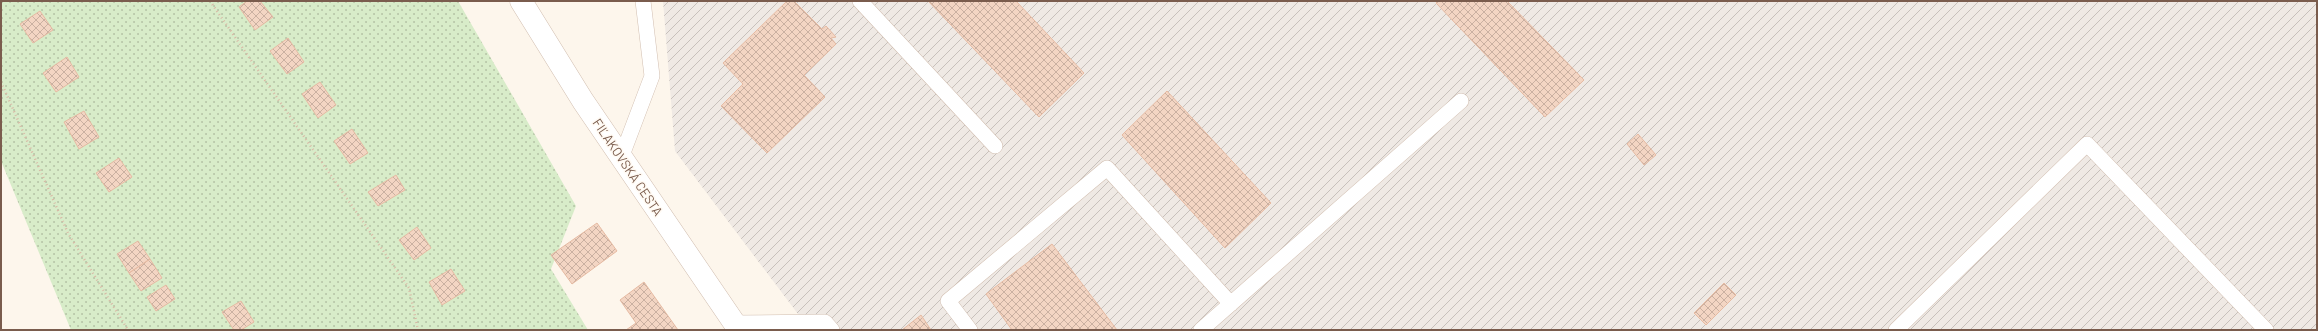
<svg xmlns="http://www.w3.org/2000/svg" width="2318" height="331" font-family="Barlow,sans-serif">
<defs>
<pattern id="industrial-furrows" width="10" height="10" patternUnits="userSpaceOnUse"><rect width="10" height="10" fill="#efe9e4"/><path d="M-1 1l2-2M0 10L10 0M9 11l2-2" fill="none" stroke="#c7c0bb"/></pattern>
<pattern id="garden-dots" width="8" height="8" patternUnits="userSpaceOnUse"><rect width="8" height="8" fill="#d8ecc9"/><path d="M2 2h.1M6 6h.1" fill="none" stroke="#b4c2a5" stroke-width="1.8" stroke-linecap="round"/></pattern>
<pattern id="building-cross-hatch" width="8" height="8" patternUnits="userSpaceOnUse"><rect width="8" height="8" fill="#f3d5c3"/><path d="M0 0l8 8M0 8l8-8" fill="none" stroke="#cab0a1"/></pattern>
</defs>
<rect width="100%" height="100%" fill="#fdf6ec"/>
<path fill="url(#industrial-furrows)" d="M663,1H2317V330H810L675,151Z"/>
<path fill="url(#garden-dots)" d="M1,1H458L576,206L551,269L588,330H71L1,161Z"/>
<path fill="url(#building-cross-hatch)" stroke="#e6bba3" d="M247,1H260L273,17L255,30L239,7Z
M787,1H794L822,29L826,26L836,37L831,38L836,44L804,75L825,97L767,153L721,106L743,84L723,63Z
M928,1H1016L1084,73L1039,117Z
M1438,1H1507L1584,80L1545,117L1436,3Z
M40,11L53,30L33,43L20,24Z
M288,38L304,62L287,74L270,51Z
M67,57L79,77L56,92L43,73Z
M320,82L336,105L318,118L302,94Z
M1167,91L1271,203L1225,248L1122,135Z
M84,111L99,137L79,149L64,122Z
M352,129L368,153L350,164L334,141Z
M1638,134L1656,155L1644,165L1627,144Z
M119,158L132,177L109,192L96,173Z
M396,175L405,190L378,206L368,192Z
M597,223L617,251L572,284L551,255Z
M417,227L431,248L414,260L399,240Z
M138,241L150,259L129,273L117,254Z
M1052,244L1117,330H1012L986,294Z
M150,259L162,278L141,291L129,273Z
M451,269L465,291L442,305L429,282Z
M644,282L678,330H626L636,323L620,300Z
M1724,283L1736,295L1706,325L1694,313Z
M166,285L175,299L156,311L147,297Z
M241,301L254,322L241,330H234L222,312Z
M921,315L931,330H902Z"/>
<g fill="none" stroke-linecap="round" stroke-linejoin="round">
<g stroke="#d1beb0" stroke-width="16">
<path id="service" d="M860,1L995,146
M621,158L652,76L643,1
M734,323L825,322L832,330
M970,330L948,301L1107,168L1231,304
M1201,330L1461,101
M1896,330L2087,144L2266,330"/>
</g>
<g stroke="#d1beb0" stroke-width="23">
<path id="tertiary" d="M521,1L583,101L739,330"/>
</g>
<path stroke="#d9b8a5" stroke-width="2.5" stroke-dasharray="1 3" stroke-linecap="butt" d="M210,1L409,288L418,330
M1,82L68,233L128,330"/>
<use href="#service" stroke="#fff" stroke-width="15"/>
<use href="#tertiary" stroke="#fff" stroke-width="22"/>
</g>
<g text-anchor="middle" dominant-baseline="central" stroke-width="3" stroke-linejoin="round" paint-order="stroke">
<g font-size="13" fill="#7a5c4d" stroke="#fffaf3">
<text transform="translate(628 167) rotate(56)">FIĽAKOVSKÁ CESTA</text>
</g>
</g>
<rect width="2318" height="331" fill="none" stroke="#7a5c4d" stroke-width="4"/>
</svg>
